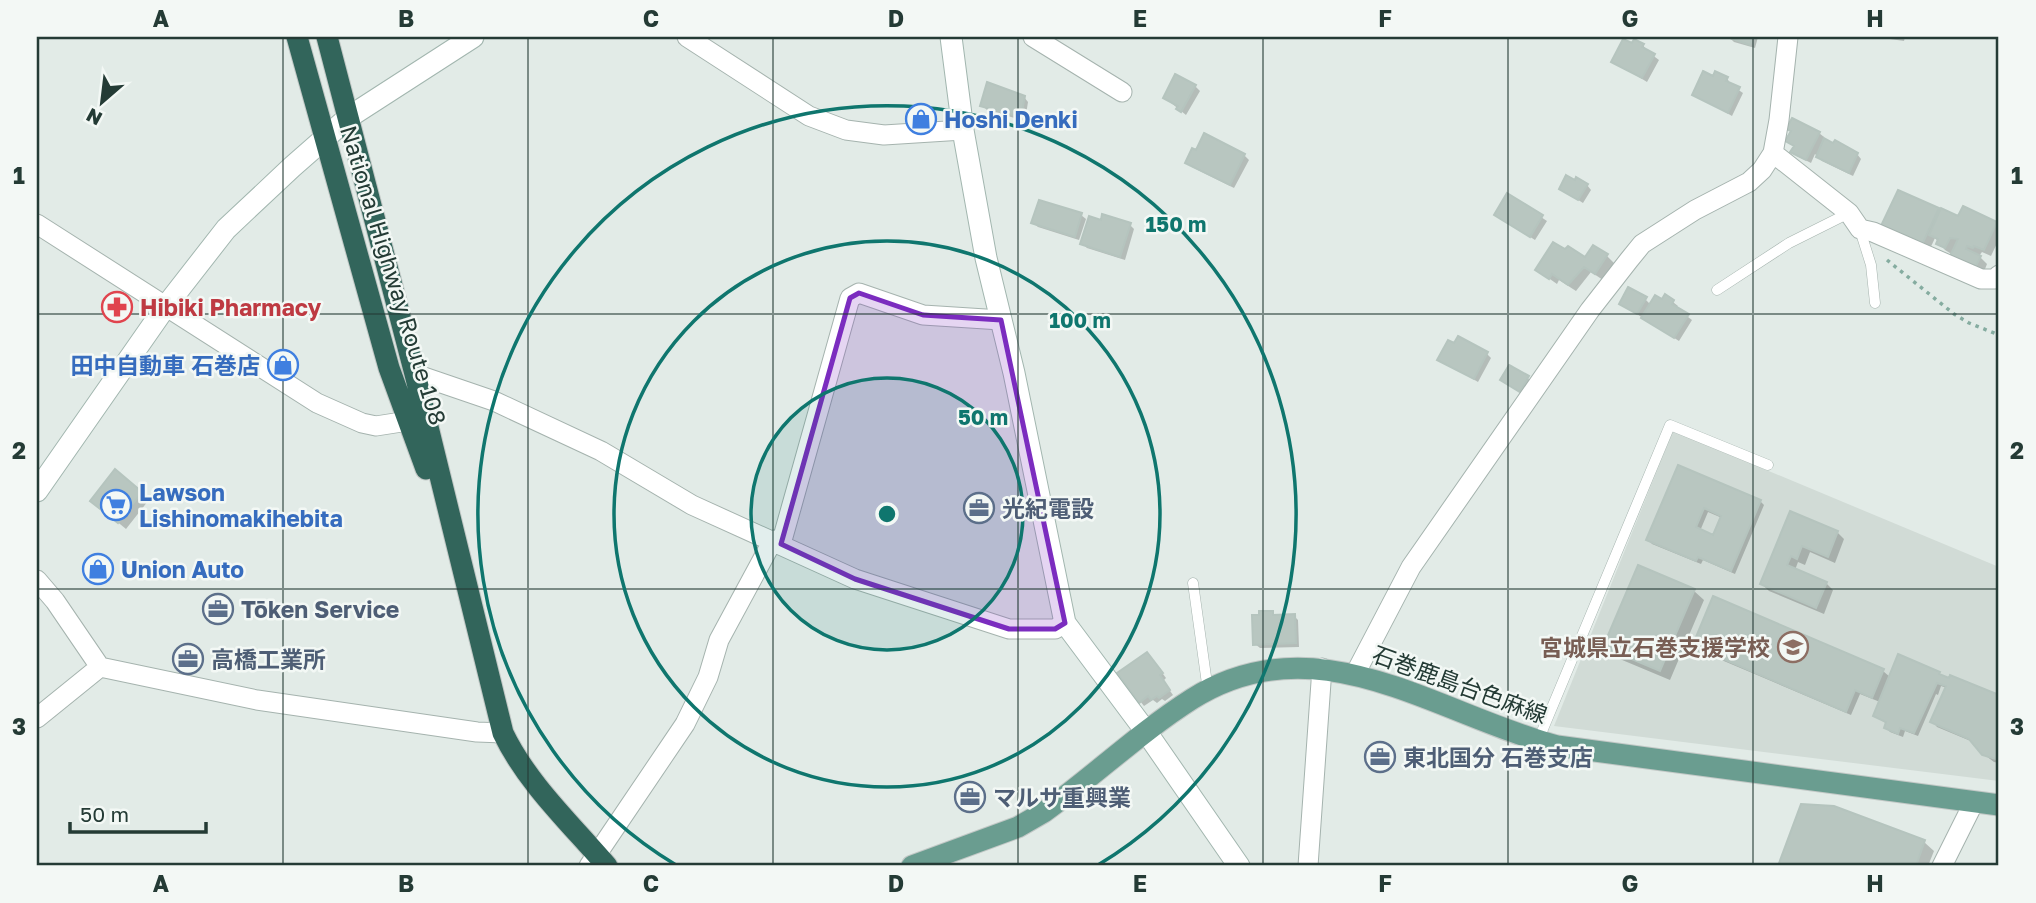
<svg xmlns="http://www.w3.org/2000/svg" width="2036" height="903" font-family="'Golos Text','Noto Sans JP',sans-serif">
<rect width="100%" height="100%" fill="#e2ebe7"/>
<path fill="#d1dbd6" d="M1673,431L1999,567V781L1554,726Z"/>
<path fill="#0003" fill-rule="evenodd" d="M1729,37H1758L1755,48L1734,42Z
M1876,37H1905L1904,41Z
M1643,45L1647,51L1659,60L1647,82L1613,61L1633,46Z
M1714,78H1727L1731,85L1743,93L1732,116L1694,94Z
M1195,86L1200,91L1186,115L1165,98Z
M1024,97L1028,102L1025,121L987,110L982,105Z
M1789,129L1819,133L1824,137L1823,140L1857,154L1861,159L1853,176L1822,161L1815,154L1811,163L1797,156L1793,152L1795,147L1788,141L1792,132Z
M1244,155L1249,160L1234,188L1192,167L1187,162Z
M1575,183L1587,185L1591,190L1583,203L1561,189Z
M1508,195L1547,221L1535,240L1496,215Z
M1938,210L1941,213L1996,224L1999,227V239L1991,256L1982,252L1979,256L1987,264L1983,274L1945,250L1935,238L1927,255L1889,237Z
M1081,215L1086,219L1079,240L1038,227L1033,223Z
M1102,222L1130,225L1134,229L1125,260L1087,248L1082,243Z
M1607,256L1614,263L1603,280L1591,272L1576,291L1559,280L1557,284L1537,270Z
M1665,296L1678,306L1676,308L1692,320L1679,341L1621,304L1645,299L1651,305L1662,301Z
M1487,354L1491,358L1478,382L1439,359Z
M1510,367L1533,382L1525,395L1502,380Z
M1678,467L1760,501L1764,505L1735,574L1703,560L1701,564L1652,544L1648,539ZM1708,512L1722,518L1714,537L1700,531Z
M115,472L148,501L126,529L92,501Z
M1791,513L1837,532L1844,539L1835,563L1810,552L1805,565L1798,562L1795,570L1826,583L1833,590L1824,614L1769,591L1762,584Z
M1694,591L1704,600L1670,680L1615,657L1605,647Z
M1714,599L1883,671L1890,677L1939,673L1950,680L1951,677L1999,697V763L1994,762L1982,753L1973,742L1937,727L1933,722L1947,688L1941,686L1938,695L1936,694L1918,736L1905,731L1903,737L1890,732L1886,727L1887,724L1875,716L1880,702L1860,694L1851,715L1712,656L1711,659L1698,653L1693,649Z
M1273,613L1276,616H1294L1298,620L1299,647L1260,648L1255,644Z
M1151,658L1166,678L1163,681L1173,695L1165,701L1162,699L1157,703L1153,700L1144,706L1140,701Z
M1802,806L1924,842L1934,851L1928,866H1780Z"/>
<path fill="#b8c6c0" stroke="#b5c4be" stroke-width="2" fill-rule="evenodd" d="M1727,37H1753L1750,45Z
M1623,39L1632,43L1634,39L1644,44L1642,47L1655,54L1642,78L1611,62Z
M1703,71L1713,76L1715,71L1728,77L1726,81L1740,87L1728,113L1692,95Z
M1175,74L1196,85L1181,112L1176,109L1178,106L1163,98Z
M987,82L1025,96L1021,117L980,106Z
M1792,118L1820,132L1806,160L1790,152L1794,146L1785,141L1791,131L1786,129Z
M1204,133L1245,154L1230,185L1185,163L1192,148L1196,150Z
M1824,138L1833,143L1835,140L1858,153L1849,173L1816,157Z
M1566,175L1575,180L1576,177L1588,184L1578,200L1559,189Z
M1898,190L1939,208L1920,249L1879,230Z
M1507,193L1543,215L1530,237L1494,215Z
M1039,200L1082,213L1075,237L1031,223Z
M1963,206L1997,222L1984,250L1974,246L1973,248L1967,246L1966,249L1981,256L1975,268L1950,256L1958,239L1950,238L1945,248L1936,244L1938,239L1929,235L1941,208L1958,216Z
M1102,214L1131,223L1120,257L1080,244L1089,216L1101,220Z
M1553,242L1565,249L1568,246L1585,257L1593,245L1608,254L1595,274L1584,267L1568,285L1552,274L1549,279L1535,270Z
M1628,287L1647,297L1637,314L1619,304Z
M1665,294L1674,300L1672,304L1689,314L1674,338L1641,318L1655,295L1662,299Z
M1458,336L1488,352L1474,379L1437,360L1448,340L1454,343Z
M1509,365L1529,376L1520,392L1500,380Z
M1678,465L1761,500L1731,571L1698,557L1696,561L1646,540ZM1704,508L1721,516L1713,535L1696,527Z
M115,469L142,492L118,523L90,501Z
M1790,511L1838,531L1828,557L1802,546L1797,559L1791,556L1787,565L1827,582L1816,608L1760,584Z
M1638,565L1695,589L1660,671L1603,647Z
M1713,596L1884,669L1872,698L1855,690L1846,712L1707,652L1706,656L1691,649Z
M1259,611H1273V615L1295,614L1296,643L1253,645L1252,615H1259Z
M1147,652L1163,673L1160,675L1170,690L1159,698L1157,696L1151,700L1148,696L1139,703L1117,673Z
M1898,654L1940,672L1939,674L1949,678L1950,675L1999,695V760L1982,755L1969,739L1930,722L1946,686L1937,683L1914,733L1900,728L1898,734L1884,728L1886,722L1873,716Z
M1801,804L1834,806L1925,840L1916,866H1778Z"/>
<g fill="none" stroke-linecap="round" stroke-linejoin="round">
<g stroke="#a5b3ae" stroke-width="11">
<path id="lane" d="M1860,230L1871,265L1875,303
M1717,290L1789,243L1849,213
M1193,583L1208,691
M1538,741L1670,425L1768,465"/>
</g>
<g stroke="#a5b3ae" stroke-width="21">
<path id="street" d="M687,37L809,116L846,130L884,135L963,130
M1033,37L1122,92
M1773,153L1849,213L1860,229L1873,232L1981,279H1995L1999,275
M37,224L317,403L362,423L376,426L408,421
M415,374L494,401L601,451L692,505L855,579L1009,629H1055L1065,623
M781,544L850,298L859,293L923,315L1001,320
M37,580L55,601L100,667
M1355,674L1411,567L1590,310L1629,260L1642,244L1695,210L1749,182L1762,170L1773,153L1779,120L1788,37
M37,718L100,667L257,700L477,732L503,733
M589,866L685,724L708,677L719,640L773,540
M1308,866L1322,668
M1942,866L1974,802"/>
</g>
<g stroke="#a2b6af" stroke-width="23">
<path id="secondary" d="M951,37L963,130L986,258L1014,373L1065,623L1147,733L1239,866
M37,491L166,306L226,229L292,167L349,117L473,37"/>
</g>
<g stroke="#c2c8c6" stroke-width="23">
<path id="primary" d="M912,866L1018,827L1044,812C1094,776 1140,732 1192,699C1317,620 1436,714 1557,746L1999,805"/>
</g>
<g stroke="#c2c8c6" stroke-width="23">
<path id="highway" d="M297,37L389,368L426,469
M327,37L415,374L503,733C527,783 571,824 607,866"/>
</g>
<path stroke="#85aca0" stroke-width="3.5" stroke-dasharray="3.5 5" stroke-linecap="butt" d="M1887,260L1954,314L1969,323L1999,335"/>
<use href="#lane" stroke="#fff" stroke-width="10"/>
<use href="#street" stroke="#fff" stroke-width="19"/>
<use href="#secondary" stroke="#fff" stroke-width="21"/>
<use href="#primary" stroke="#6a9d90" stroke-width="21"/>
<use href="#highway" stroke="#32655b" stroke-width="21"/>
</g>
<path fill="#7b2cbf" fill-opacity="0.2" stroke="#7b2cbf" stroke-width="5" stroke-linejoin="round" d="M859,293L923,315L1001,320L1065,623L1055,629H1009L855,579L781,544L850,298Z"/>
<path fill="none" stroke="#243b35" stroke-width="2" stroke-opacity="0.55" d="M283,37V866M528,37V866M773,37V866M1018,37V866M1263,37V866M1508,37V866M1753,37V866M37,314H1999M37,589H1999"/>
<circle cx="887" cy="514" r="136" fill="#0f766e" fill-opacity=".12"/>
<g fill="none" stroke="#0f766e" stroke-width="3.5">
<circle cx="887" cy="514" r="136"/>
<circle cx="887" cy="514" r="273"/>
<path d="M676 865A409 409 0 1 1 1098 865"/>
</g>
<defs>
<g id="shop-ring" transform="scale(1.575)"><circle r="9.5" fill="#f3f8f5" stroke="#3f7fe0" stroke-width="1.5"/><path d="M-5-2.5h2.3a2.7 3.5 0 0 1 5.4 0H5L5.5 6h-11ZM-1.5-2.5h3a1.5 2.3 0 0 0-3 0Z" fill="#3f7fe0"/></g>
<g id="pharmacy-ring" transform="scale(1.575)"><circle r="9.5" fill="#f3f8f5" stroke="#e0444e" stroke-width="1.5"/><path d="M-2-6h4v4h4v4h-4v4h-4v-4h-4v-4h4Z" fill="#e0444e"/></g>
<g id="supermarket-ring" transform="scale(1.575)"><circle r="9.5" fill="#f3f8f5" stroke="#3f7fe0" stroke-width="1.5"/><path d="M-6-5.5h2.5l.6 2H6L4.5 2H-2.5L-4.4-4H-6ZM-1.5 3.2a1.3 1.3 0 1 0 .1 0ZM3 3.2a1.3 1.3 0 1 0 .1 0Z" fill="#3f7fe0"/></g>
<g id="office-ring" transform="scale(1.575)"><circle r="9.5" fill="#f3f8f5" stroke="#5c6f8a" stroke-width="1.5"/><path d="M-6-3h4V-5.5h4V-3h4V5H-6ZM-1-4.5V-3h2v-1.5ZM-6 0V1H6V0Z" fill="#5c6f8a"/></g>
<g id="school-ring" transform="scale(1.575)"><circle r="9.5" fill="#f3f8f5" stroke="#8d6e63" stroke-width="1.5"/><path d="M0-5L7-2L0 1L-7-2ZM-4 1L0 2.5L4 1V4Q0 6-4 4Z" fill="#8d6e63"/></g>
</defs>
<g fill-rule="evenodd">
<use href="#shop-ring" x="921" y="119"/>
<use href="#pharmacy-ring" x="117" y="307"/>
<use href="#shop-ring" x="283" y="365"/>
<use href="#supermarket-ring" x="116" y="505"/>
<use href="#office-ring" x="979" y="508"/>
<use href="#shop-ring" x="98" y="569"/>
<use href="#office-ring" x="218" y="609"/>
<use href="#school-ring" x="1793" y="647"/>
<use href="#office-ring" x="188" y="659"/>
<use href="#office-ring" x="1380" y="757"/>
<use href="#office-ring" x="970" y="797"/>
</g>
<g text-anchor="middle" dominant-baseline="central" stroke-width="5" stroke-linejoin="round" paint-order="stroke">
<g font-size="23" font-weight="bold" fill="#366cbe" stroke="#f3f8f5" text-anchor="start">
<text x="944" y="119">Hoshi Denki</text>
<text x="260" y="365" text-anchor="end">田中自動車 石巻店</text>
<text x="139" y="492">Lawson<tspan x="139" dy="26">Lishinomakihebita</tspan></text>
<text x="121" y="569">Union Auto</text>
</g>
<g font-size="23" fill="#243b35" stroke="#f3f8f5">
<text transform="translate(394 275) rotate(73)">National Highway Route 108</text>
<text transform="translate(1460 684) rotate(20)">石巻鹿島台色麻線</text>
</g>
<g font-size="23" font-weight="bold" fill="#be3a42" stroke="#f3f8f5" text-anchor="start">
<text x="140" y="307">Hibiki Pharmacy</text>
</g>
<g font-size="23" font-weight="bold" fill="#4e5e75" stroke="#f3f8f5" text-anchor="start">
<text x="1002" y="508">光紀電設</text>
<text x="241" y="609">Tōken Service</text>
<text x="211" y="659">高橋工業所</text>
<text x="1403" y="757">東北国分 石巻支店</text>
<text x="993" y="797">マルサ重興業</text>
</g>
<g font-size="23" font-weight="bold" fill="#785e54" stroke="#f3f8f5" text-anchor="end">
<text x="1770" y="647">宮城県立石巻支援学校</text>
</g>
</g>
<circle cx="887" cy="514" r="10" fill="#0f766e" stroke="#f3f8f5" stroke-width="3.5"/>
<g font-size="21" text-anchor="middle" font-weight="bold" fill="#0f766e" stroke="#f3f8f5" stroke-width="5" stroke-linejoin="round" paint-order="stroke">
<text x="1176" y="232">150 m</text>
<text x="1080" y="328">100 m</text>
<text x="983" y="425">50 m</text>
</g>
<rect width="2036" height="903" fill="none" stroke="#f3f8f5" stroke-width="77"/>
<g transform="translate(102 102) rotate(208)" stroke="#f3f8f5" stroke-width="5" paint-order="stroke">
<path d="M0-5L12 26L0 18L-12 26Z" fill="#243b35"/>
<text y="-10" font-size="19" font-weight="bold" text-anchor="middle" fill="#243b35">N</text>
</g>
<path d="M70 822v10h136v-10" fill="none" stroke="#243b35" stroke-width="3.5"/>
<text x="80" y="822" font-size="21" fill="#243b35" stroke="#f3f8f5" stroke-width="5" paint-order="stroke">50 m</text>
<rect x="38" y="38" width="1959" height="826" fill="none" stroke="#243b35" stroke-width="2.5"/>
<g font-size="23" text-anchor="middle" font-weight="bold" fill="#243b35">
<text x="161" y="27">A</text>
<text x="406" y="27">B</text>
<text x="651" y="27">C</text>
<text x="896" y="27">D</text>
<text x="1140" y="27">E</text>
<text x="1385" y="27">F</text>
<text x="1630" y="27">G</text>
<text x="1875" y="27">H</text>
<text x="19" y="184">1</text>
<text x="2017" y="184">1</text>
<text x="19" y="459">2</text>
<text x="2017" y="459">2</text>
<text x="19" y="735">3</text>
<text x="2017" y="735">3</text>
<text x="161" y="892">A</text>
<text x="406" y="892">B</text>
<text x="651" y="892">C</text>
<text x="896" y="892">D</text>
<text x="1140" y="892">E</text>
<text x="1385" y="892">F</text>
<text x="1630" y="892">G</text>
<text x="1875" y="892">H</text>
</g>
</svg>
